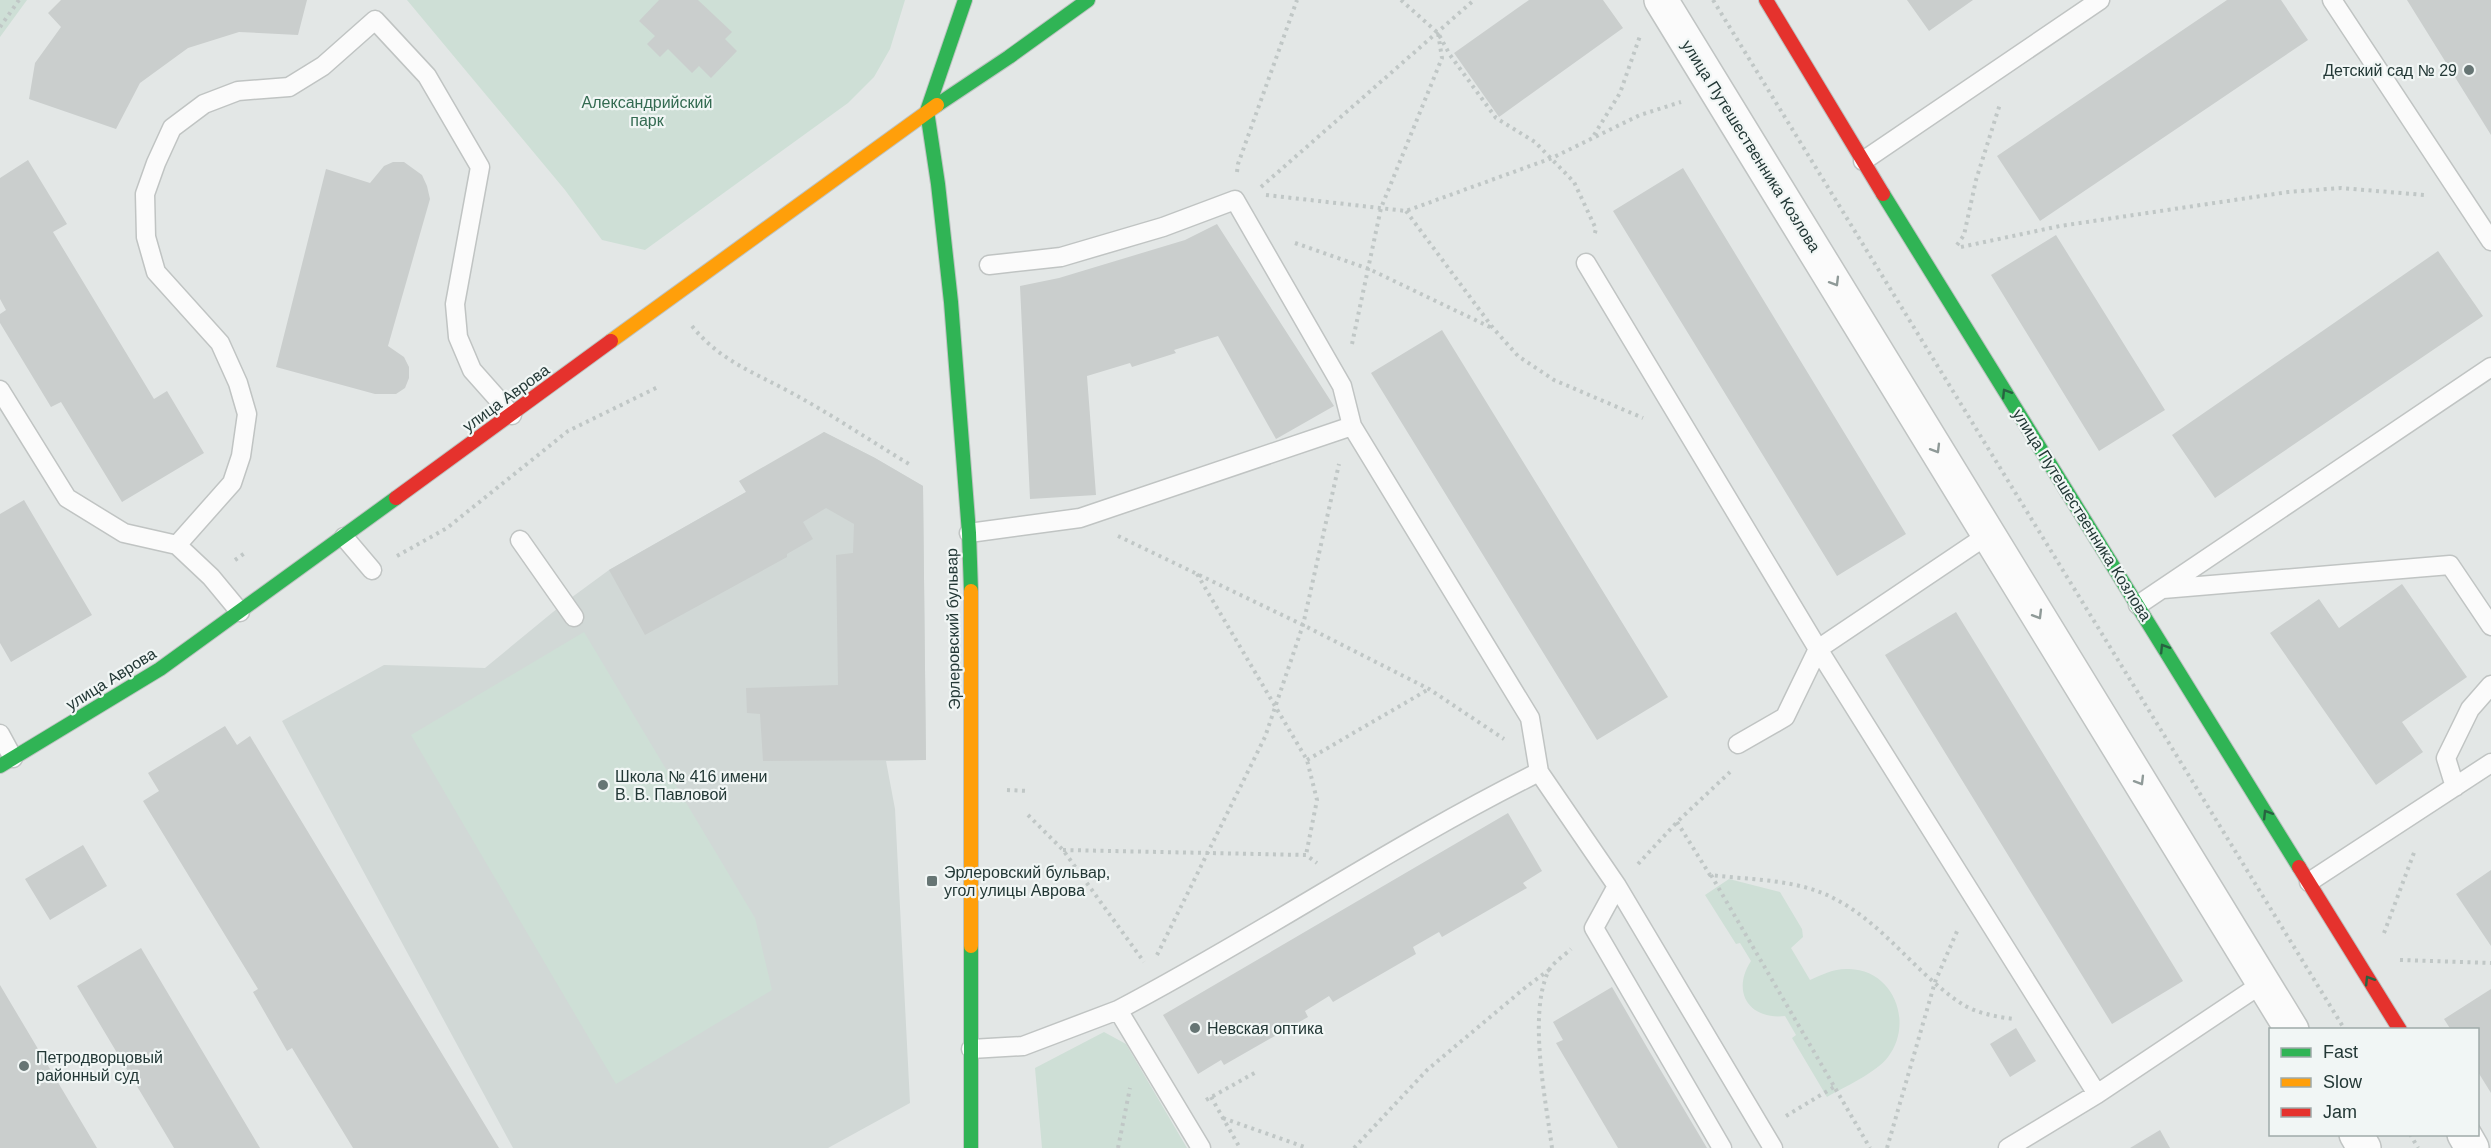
<svg xmlns="http://www.w3.org/2000/svg" width="2491" height="1148" font-family="Helvetica,sans-serif">
<rect width="100%" height="100%" fill="#e3e7e6"/>
<path fill="#d1d8d6" d="M824,432L875,458L923,486L926,760L886,761L895,809L910,1103L828,1148H513L282,721L384,665L485,668L564,603L609,570L746,492Z"/>
<path fill="#cedfd6" d="M0,0H27L0,37Z
M407,0H905L890,49L874,77L848,103L645,250L602,240L565,190Z
M584,632L755,918L772,990L616,1084L411,735Z
M1729,879L1780,892L1802,929L1803,937L1791,948L1810,980C1823,974 1835,968 1849,969C1894,970 1914,1023 1888,1057C1876,1073 1844,1087 1827,1097L1792,1038L1796,1035L1785,1016C1749,1020 1731,992 1751,961L1740,943L1736,944L1705,895Z
M1104,1032L1126,1044L1187,1148H1042L1035,1068Z"/>
<path fill="#cacecd" d="M61,0H307L298,35L239,32L188,48L140,83L116,129L29,99L35,63L61,27L48,13Z
M659,0H698L732,32L725,39L737,51L711,78L699,66L692,73L668,49L660,57L647,44L655,36L639,21Z
M1529,0H1603L1623,28L1499,117L1454,53Z
M1907,0H1973L1929,31Z
M2227,0H2281L2308,40L2040,221L1997,156Z
M2407,0H2491V135Z
M28,160L67,224L53,232L154,399L167,391L204,453L122,502L61,402L51,407L0,323V314L6,310L0,299V178Z
M393,162H404L422,175L427,186L430,199L388,346L404,357L409,367V378L405,388L396,394H375L276,367L326,169L370,183L384,166Z
M1683,168L1906,534L1837,576L1613,211Z
M1217,224L1334,406L1276,439L1218,336L1174,350L1176,353L1132,367L1130,363L1087,376L1096,495L1030,499L1020,286L1059,278L1185,240Z
M2056,235L2165,410L2099,451L1991,275Z
M2438,251L2483,316L2215,498L2172,435Z
M1442,330L1668,697L1597,740L1371,373Z
M824,432L875,458L923,486L926,760L763,761L760,714L747,713L746,688L838,685L836,555L853,553L854,524L826,508L803,522L813,539L787,554V557L645,635L609,570L746,492L739,481Z
M24,500L92,615L11,662L0,643V514Z
M2402,584L2467,677L2402,722L2423,752L2376,785L2270,633L2319,599L2339,628Z
M1956,612L2183,981L2112,1024L1885,655Z
M225,726L237,745L250,736L499,1148H353L292,1048L287,1051L253,992L258,989L143,801L159,791L148,773Z
M1508,813L1542,871L1523,883L1527,888L1442,937L1439,932L1413,947L1416,954L1333,1002L1329,996L1305,1011L1308,1017L1224,1065L1221,1060L1198,1074L1163,1015Z
M83,845L107,886L50,920L25,879Z
M2491,870V946L2456,894Z
M141,948L260,1148H174L77,986Z
M0,985L97,1148H0Z
M1612,987L1648,1049L1707,1148H1618L1556,1043L1563,1040L1553,1022Z
M2491,989V1093L2478,1072V1030H2451L2444,1019Z
M2016,1028L2036,1061L2010,1077L1990,1044Z
M2160,1130L2170,1148H2130Z"/>
<g fill="none" stroke-linecap="round" stroke-linejoin="round">
<g stroke="#c0c4c3" stroke-width="21">
<path id="lane" d="M2332,0L2491,241
M1863,161L2100,0
M1586,263L1818,649L2097,1094
M989,265L1061,257L1163,227L1235,200L1342,386L1352,426
M0,390L67,498L124,533L177,545L211,577L240,612
M969,533L1080,518L1352,426L1530,718L1539,772
M344,537L372,570
M520,540L574,617
M177,545L232,483L241,456L247,414L238,383L220,343L156,272L146,237L145,194L156,163L172,128L204,104L238,91L289,87L323,66L375,20L427,76L480,167L455,304L458,337L472,370L512,415
M2163,589L2450,565L2491,626
M2138,605L2491,367
M0,734L13,758
M1738,744L1785,717L1818,649L1989,534
M2455,787L2446,758L2470,709L2491,685
M2309,882L2491,763
M1617,886L1594,928L1722,1148
M1118,1010C1261,935 1394,844 1539,772L1617,886L1773,1148
M971,1049L1023,1046L1118,1010L1201,1148
M2008,1148L2097,1094L2263,983"/>
</g>
<g stroke="#c0c4c3" stroke-width="36">
<path id="street" d="M1661,0L2292,1030
M2356,1134L2364,1148
M2464,1134L2472,1148"/>
</g>
<g stroke="#bdc3c1" stroke-width="16">
<path id="fast" d="M965,0L927,111L938,184L951,302L969,533L971,591
M937,105L1009,57L1088,0
M1883,194L2299,867
M0,766L160,669L396,498
M971,946V1148"/>
</g>
<g stroke="#bdc3c1" stroke-width="16">
<path id="slow" d="M611,341L937,105
M971,591V946"/>
</g>
<g stroke="#bdc3c1" stroke-width="16">
<path id="jam" d="M1766,0L1883,194
M396,498L611,341
M2299,867L2400,1030"/>
</g>
<path stroke="#c0c7c6" stroke-width="4" stroke-dasharray="3 4.5" stroke-linecap="butt" d="M1401,0L1438,33L1450,55L1496,118L1535,142L1574,182L1596,229L1594,236
M1713,0L2345,1030
M0,27L19,0
M1594,135L1620,93L1640,36
M1237,172L1238,164L1297,0
M1261,187L1474,0
M1266,195L1406,211L1552,158L1640,115L1681,102
M1406,211L1493,328L1518,356L1554,380L1643,418
M1295,243L1369,269L1492,328
M1957,245L1964,235L1976,180L2000,104
M1961,247L2060,226L2288,192L2341,188L2425,195
M692,326C719,360 753,372 790,392C831,414 869,440 909,464
M1352,344L1381,208L1442,58L1438,33
M1118,536L1303,625L1429,689L1504,739
M397,556L447,528L568,431L660,386
M235,560L245,553
M1197,574L1307,760L1317,800L1306,855
M1307,760L1429,689
M1007,790L1028,791
M1028,815L1063,850L1144,962
M1677,822L1710,875C1751,880 1799,879 1835,899C1884,924 1916,974 1962,1004C1976,1013 1997,1017 2014,1019
M1063,850L1306,855L1317,863
M1638,864L1677,822L1730,772
M1711,875L1870,1148
M2384,933L2415,850
M1157,955L1265,737L1303,625L1339,464
M2400,960L2491,963
M1211,1097L1240,1148
M1206,1100L1258,1071
M1786,1116L1834,1087
M1223,1118L1307,1148
M2410,1134L2418,1148
M1118,1148L1130,1088
M1354,1148L1427,1070L1526,987L1549,970
M1552,1148C1546,1101 1528,1016 1548,972C1552,963 1565,955 1571,949
M1887,1148L1935,982L1958,929"/>
<use href="#lane" stroke="#fbfbfb" stroke-width="18"/>
<use href="#street" stroke="#fbfbfb" stroke-width="33"/>
<use href="#fast" stroke="#30b455" stroke-width="14"/>
<use href="#slow" stroke="#ff9f0a" stroke-width="14"/>
<use href="#jam" stroke="#e5322d" stroke-width="14"/>
</g>
<defs><path id="oneway-chevron" d="M-2-3.5L2.5 0L-2 3.5" fill="none" stroke-width="1.6" stroke-linecap="round" stroke-linejoin="round" transform="scale(1.5)"/></defs>
<g stroke="#8f9a98">
<use href="#oneway-chevron" transform="translate(1835 282) rotate(59)"/>
<use href="#oneway-chevron" transform="translate(1936 449) rotate(59)"/>
<use href="#oneway-chevron" transform="translate(2038 615) rotate(59)"/>
<use href="#oneway-chevron" transform="translate(2140 781) rotate(59)"/>
</g>
<g stroke="#286341">
<use href="#oneway-chevron" transform="translate(2006 393) rotate(-122)"/>
<use href="#oneway-chevron" transform="translate(2164 648) rotate(-122)"/>
<use href="#oneway-chevron" transform="translate(2267 814) rotate(-122)"/>
<use href="#oneway-chevron" transform="translate(2369 980) rotate(-122)"/>
</g>
<g fill="#667574" stroke="#f1f6f5" stroke-width="2">
<circle cx="2469" cy="70" r="6"/>
<circle cx="603" cy="785" r="6"/>
<rect x="926" y="875" width="12" height="12" rx="3"/>
<circle cx="1195" cy="1028" r="6"/>
<circle cx="24" cy="1066" r="6"/>
</g>
<g text-anchor="middle" dominant-baseline="central" stroke-width="4.5" stroke-linejoin="round" paint-order="stroke">
<g font-size="16" fill="#233836" stroke="#f1f6f5" text-anchor="start">
<text x="2457" y="70" text-anchor="end">Детский сад № 29</text>
<text x="615" y="776">Школа № 416 имени<tspan x="615" dy="18">В. В. Павловой</tspan></text>
<text x="944" y="872">Эрлеровский бульвар,<tspan x="944" dy="18">угол улицы Аврова</tspan></text>
<text x="1207" y="1028">Невская оптика</text>
<text x="36" y="1057">Петродворцовый<tspan x="36" dy="18">районный суд</tspan></text>
</g>
<g font-size="16" fill="#336a51" stroke="#f1f6f5">
<text x="647" y="102">Александрийский<tspan x="647" dy="18">парк</tspan></text>
</g>
<g font-size="16" fill="#233836" stroke="#f1f6f5">
<text transform="translate(1751 146) rotate(58)">улица Путешественника Козлова</text>
<text transform="translate(506 398) rotate(-36)">улица Аврова</text>
<text transform="translate(2082 515) rotate(58)">улица Путешественника Козлова</text>
<text transform="translate(953 629) rotate(-91)">Эрлеровский бульвар</text>
<text transform="translate(111 679) rotate(-32)">улица Аврова</text>
</g>
</g>
<rect x="2269" y="1028" width="210" height="108" fill="#f1f6f5" stroke="#9faaa9" stroke-width="1.5"/>
<rect x="2281" y="1048" width="30" height="9" fill="#30b455" stroke="#9faaa9" stroke-width="1.5"/>
<text x="2323" y="1058" font-size="18" fill="#233836">Fast</text>
<rect x="2281" y="1078" width="30" height="9" fill="#ff9f0a" stroke="#9faaa9" stroke-width="1.5"/>
<text x="2323" y="1088" font-size="18" fill="#233836">Slow</text>
<rect x="2281" y="1108" width="30" height="9" fill="#e5322d" stroke="#9faaa9" stroke-width="1.5"/>
<text x="2323" y="1118" font-size="18" fill="#233836">Jam</text>
</svg>
